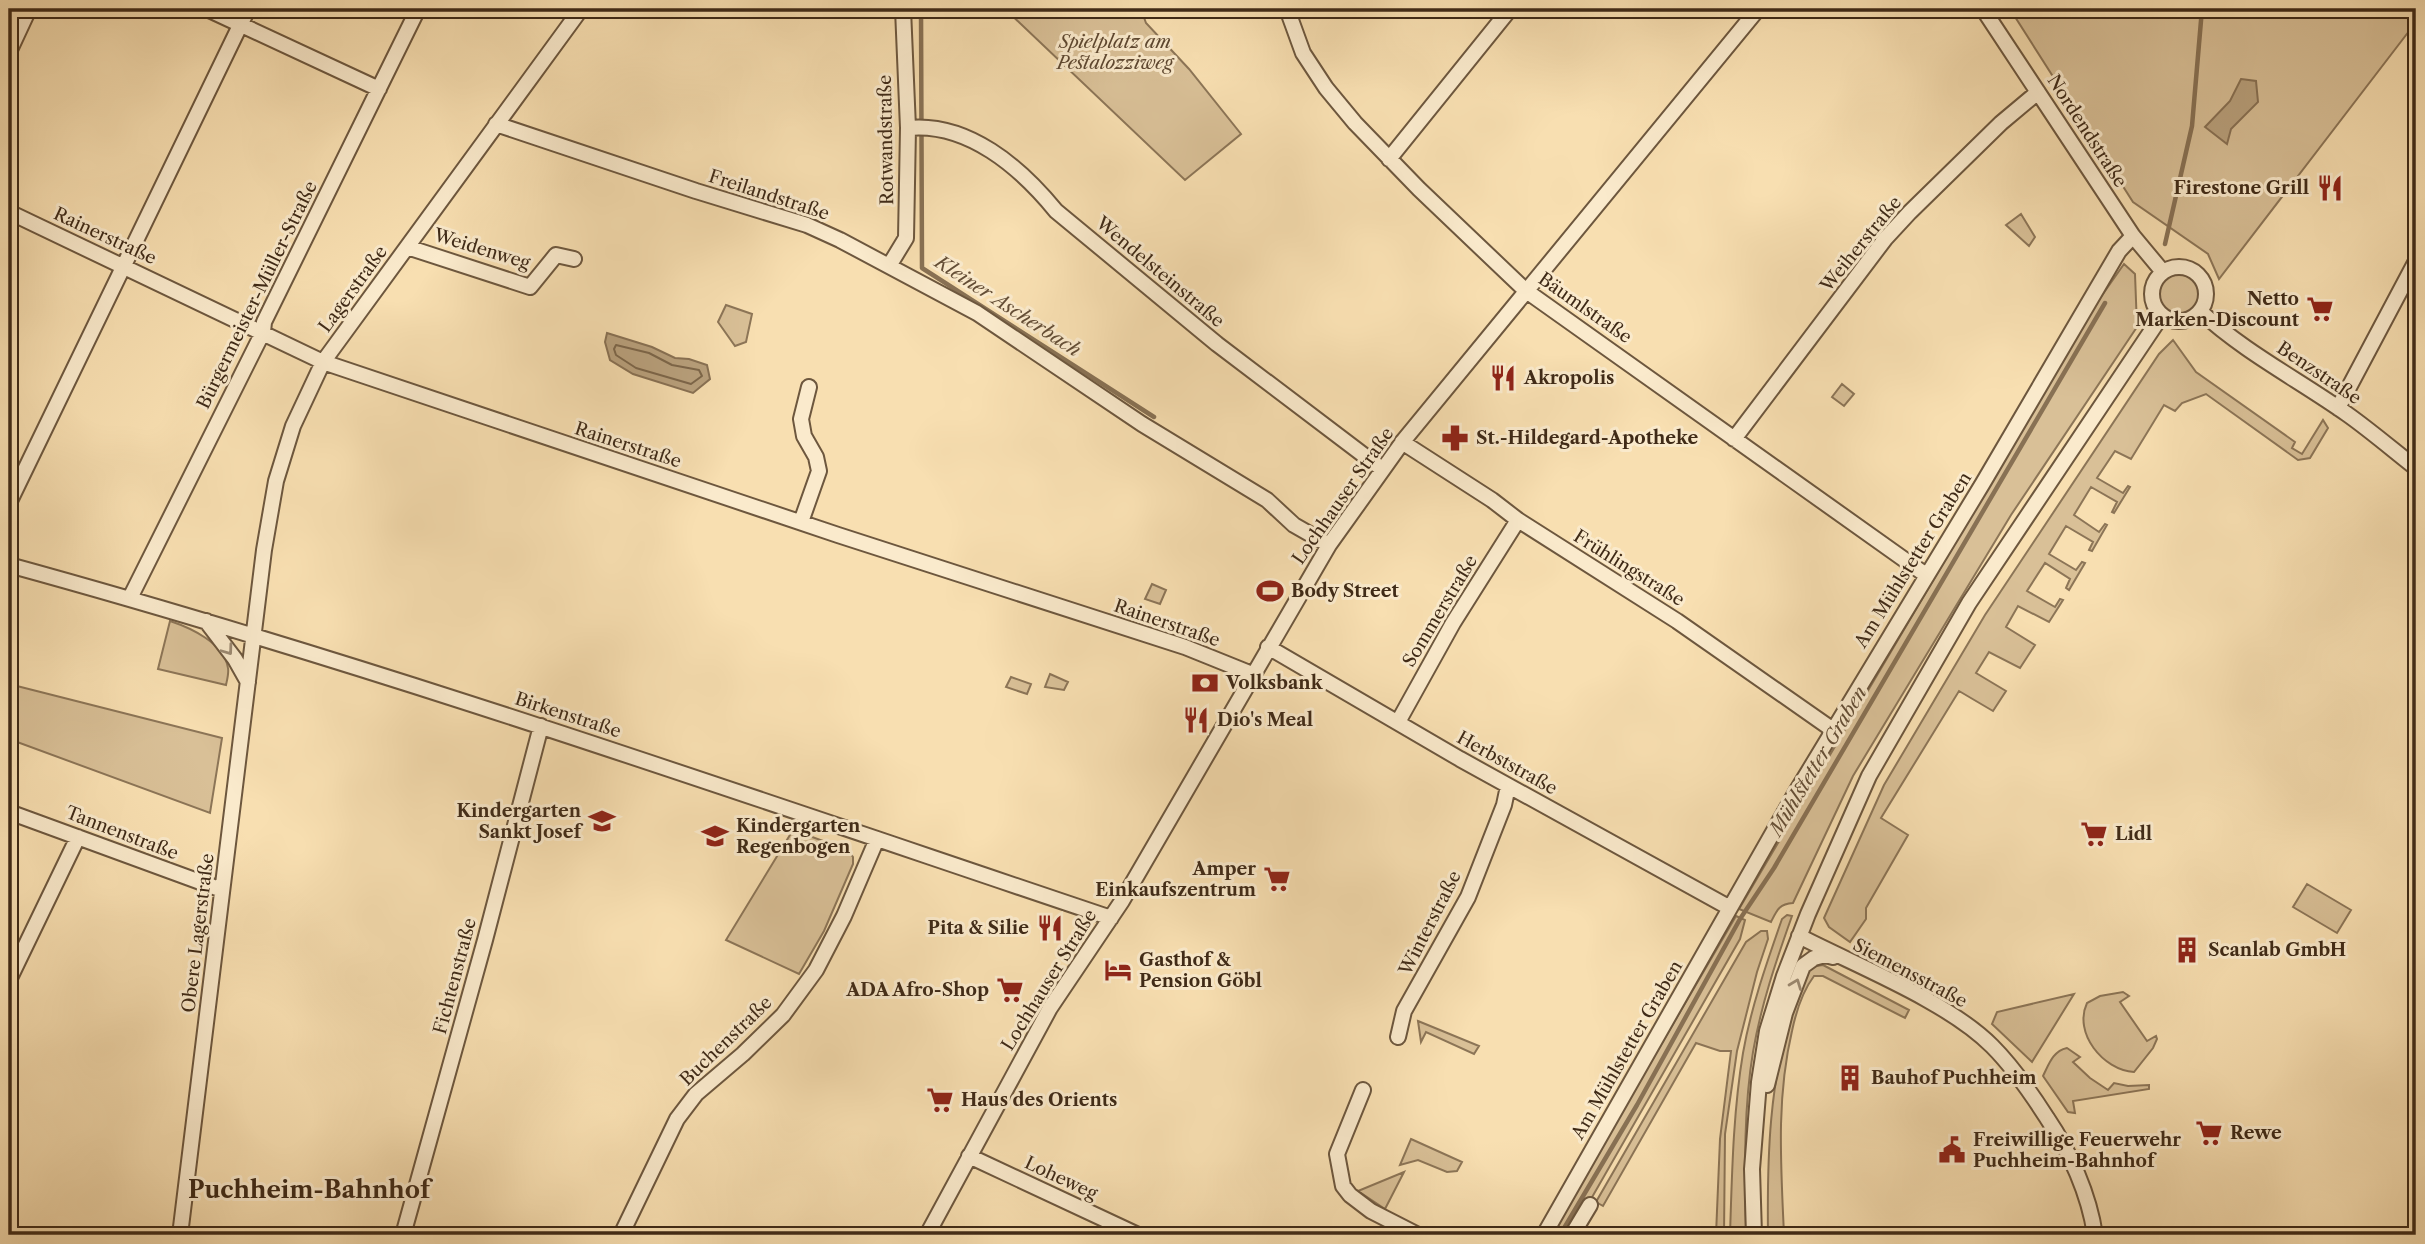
<svg xmlns="http://www.w3.org/2000/svg" width="2425" height="1244" font-family="'Libre Caslon Text',serif">
<rect width="100%" height="100%" fill="#f8dfb1"/>
<filter id="stains"><feTurbulence type="fractalNoise" baseFrequency=".00286" numOctaves="4"/><feColorMatrix values="0 0 0 0 .2 0 0 0 0 .09 0 0 0 0 .02 0 0 0 .5 -.17"/></filter>
<radialGradient id="worn" r=".72"><stop offset=".6" stop-color="#630" stop-opacity="0"/><stop offset="1" stop-color="#630" stop-opacity=".3"/></radialGradient>
<path fill="#d9c097" stroke="#8c7557" stroke-width="2" d="M1005,9H1141L1146,23L1189,69L1241,134L1185,180Z
M2010,9H2416V22L2219,279L2208,254L2133,202Z
M2021,214L2035,237L2029,246L2006,225Z
M2124,264L2135,274L2137,327L2011,515L1853,776L1793,903C1779,904 1777,910 1771,922L1739,909L2098,301Z
M2158 294a21 21 0 1 1 42 0a21 21 0 1 1-42 0Z
M726,305L752,314L746,342L735,346L718,322Z
M2173,340L2196,372L2295,442L2292,448L2302,454L2323,420L2328,428L2310,458L2298,460L2206,394L2182,403L2175,411L2164,405L2131,459L2115,451L2097,478L2123,493L2128,486L2130,487L2114,513L2112,512L2117,502L2091,487L2074,515L2099,532L2105,524L2107,525L2092,551L2089,550L2093,542L2066,526L2049,554L2076,570L2082,562L2085,563L2069,590L2066,588L2070,579L2045,563L2027,591L2055,607L2060,599L2063,600L2049,622L2018,606L2006,627L2035,645L2020,668L1989,652L1976,673L2006,691L1993,711L1959,691L1881,818L1908,835L1866,908V919L1850,942L1829,927L1824,918L1884,785L1985,615L2159,354Z
M1842,384L1854,394L1844,406L1832,397Z
M1152,584L1166,590L1160,604L1145,599Z
M170,621C191,628 224,643 228,668C229,673 227,680 226,685L158,669Z
M1050,674L1068,682L1064,690L1045,687Z
M1011,677L1031,684L1027,694L1006,687Z
M9,684L222,738L210,813L9,739Z
M793,830L848,850L853,857V864L824,931L799,974L726,940Z
M2307,884L2351,910L2337,933L2293,907Z
M1787,915L1792,916C1776,961 1761,1005 1753,1052C1743,1112 1745,1174 1746,1235H1730C1732,1174 1733,1113 1743,1053C1751,1007 1767,962 1782,919Z
M1736,916L1745,920L1740,939L1591,1199L1569,1235H1550Z
M1761,931H1767L1768,939L1757,972L1737,1051L1725,1134L1724,1235H1716L1720,1139L1731,1051H1720L1696,1043L1603,1206L1596,1202L1746,942Z
M1823,965L1909,1010L1905,1018L1823,976H1814C1802,992 1796,1012 1792,1031C1776,1099 1781,1166 1784,1235H1768C1767,1158 1769,1079 1794,1005C1797,996 1799,982 1804,974C1809,967 1815,966 1823,965Z
M2123,992L2129,996L2120,1002L2147,1041L2156,1036L2157,1039L2153,1048L2134,1072C2103,1070 2073,1033 2087,1003L2100,996Z
M2074,994L2032,1062L1992,1024L1997,1012Z
M1418,1021L1479,1046L1474,1054L1426,1032L1421,1042Z
M2067,1048L2080,1057L2073,1062L2090,1078L2108,1090L2114,1083L2128,1086L2149,1085V1089L2073,1101L2075,1113L2068,1112L2043,1076C2049,1064 2053,1051 2067,1048Z
M1411,1139L1462,1162L1457,1171L1447,1172L1418,1160L1400,1165Z
M1404,1172L1385,1209L1358,1191Z"/>
<path fill="#b9a17d" stroke="#887154" stroke-width="2" d="M2241,79L2256,81L2258,102L2231,129L2227,144L2205,127L2230,101Z
M607,333L652,347L675,358L689,359L707,365L710,379L693,393L633,374L610,360L605,342Z"/>
<g fill="none" stroke-linecap="round" stroke-linejoin="round">
<path stroke="#7c664a" stroke-width="2" d="M616,345L649,353L672,365L699,370L702,376L691,384L636,368L616,355L614,349Z"/>
<path stroke="#887154" stroke-width="4.5" d="M921,9L922,268L1154,417
M2165,244L2192,126L2202,9
M1560,1235L1637,1105L1740,919L1774,868L2105,303"/>
<g stroke="#6d573e" stroke-width="18">
<path id="minor" d="M207,9L379,89
M1287,9L1303,53L1326,88L1355,123L1419,189L1525,290L1926,575
M1983,9L2133,236L2163,272
M9,52L29,9
M496,124L696,191L807,225L840,240L977,313L1142,424L1267,500L1294,525L1329,545
M908,128C968,122 1020,167 1056,211L1217,344L1382,469
M1389,159L1510,9
M9,212L323,362L838,535L1185,647L1252,674
M407,247L530,287L556,255L574,259
M889,266L906,238L908,128L903,9
M2152 294a27 27 0 1 1 54 0a27 27 0 1 1-54 0Z
M2200,311C2244,352 2299,380 2347,414C2371,431 2393,450 2416,468
M2338,408L2416,261
M1734,439L1885,239L1910,212L2001,123L2038,92
M1402,442L1492,500L1518,520L1677,621L1833,730
M9,503L248,9
M801,522L819,471L816,457L804,436L801,419L809,387
M9,565C381,667 745,795 1111,918
M130,598L263,332L264,322L418,9
M206,621L235,659L248,682
M1268,647L1460,759L1730,908
M1398,722L1453,623L1518,520
M9,812L222,890
M1799,936C1857,966 1947,1001 1992,1046C2014,1068 2031,1093 2047,1118C2070,1152 2089,1194 2095,1235
M9,980L78,837
M1398,1037L1404,1011L1468,897L1504,805L1508,786
M1767,1085L1785,1013L1803,966L1814,958L1825,955L1833,957
M1363,1090L1337,1154L1343,1186L1350,1195L1371,1211L1418,1235
M969,1156L1138,1235
M180,1235L264,550L276,481L293,426L323,362L581,9
M403,1235L485,940L541,726
M621,1235L677,1119L696,1094L743,1054L783,1015L816,970L844,916L877,839
M927,1235L1050,1008L1122,901L1329,545L1404,440L1758,9
M1544,1235L1796,792L1983,483L2119,251L2133,236
M1572,1235L1590,1205
M1754,1235L1752,1169L1759,1082L1767,1031L1784,976L1808,914L1869,776L1969,603L2162,315"/>
</g>
<use href="#minor" stroke="#faeacc" stroke-width="14"/>
</g>
<defs><path id="oneway-chevron" d="M-2-3.5L2.5 0L-2 3.5" fill="none" stroke-width="1.6" stroke-linecap="round" stroke-linejoin="round" transform="scale(1.75)"/></defs>
<g stroke="#9c8a72">
<use href="#oneway-chevron" transform="translate(228 650) rotate(54)"/>
<use href="#oneway-chevron" transform="translate(1796 984) rotate(-69)"/>
</g>
<defs>
<g id="restaurant-bare" transform="scale(2.1)"><path d="M-5-6h1v4h1v-4h1v4h1v-4h1v5L-1.5 .5V6h-2V.5L-5-1ZM5-6V6H3V1.5H1.5Q1.5-4 5-6Z" fill="#8f2418" stroke="#faeacc" stroke-width="2.5" paint-order="stroke"/></g>
<g id="supermarket-bare" transform="scale(2.1)"><path d="M-6-5.5h2.5l.6 2H6L4.5 2H-2.5L-4.4-4H-6ZM-1.5 3.2a1.3 1.3 0 1 0 .1 0ZM3 3.2a1.3 1.3 0 1 0 .1 0Z" fill="#8f2418" stroke="#faeacc" stroke-width="2.5" paint-order="stroke"/></g>
<g id="pharmacy-bare" transform="scale(2.1)"><path d="M-2-6h4v4h4v4h-4v4h-4v-4h-4v-4h4Z" fill="#8f2418" stroke="#faeacc" stroke-width="2.5" paint-order="stroke"/></g>
<g id="stadium-bare" transform="scale(2.1)"><path d="M0-5a6.5 5 0 1 0 0 10a6.5 5 0 1 0 0-10ZM-3.5-1.8h7v3.6h-7Z" fill="#8f2418" stroke="#faeacc" stroke-width="2.5" paint-order="stroke"/></g>
<g id="bank-bare" transform="scale(2.1)"><path d="M-6-4H6V4H-6ZM0-2.3a2.3 2.3 0 1 0 0 4.6a2.3 2.3 0 1 0 0-4.6Z" fill="#8f2418" stroke="#faeacc" stroke-width="2.5" paint-order="stroke"/></g>
<g id="school-bare" transform="scale(2.1)"><path d="M0-5L7-2L0 1L-7-2ZM-4 1L0 2.5L4 1V4Q0 6-4 4Z" fill="#8f2418" stroke="#faeacc" stroke-width="2.5" paint-order="stroke"/></g>
<g id="building-bare" transform="scale(2.1)"><path d="M-4-6H4V6H1V3H-1V6H-4ZM-2.5-4.3h1.7v1.8h-1.7ZM.8-4.3h1.7v1.8H.8ZM-2.5-1h1.7V.8h-1.7ZM.8-1h1.7V.8H.8Z" fill="#8f2418" stroke="#faeacc" stroke-width="2.5" paint-order="stroke"/></g>
<g id="hotel-bare" transform="scale(2.1)"><path d="M-6-4.5h1.5V1H6V5H4.5V3h-9V5H-6ZM-4 0a1.8 1.8 0 1 1 3.6 0ZM.5 0V-2.5h3Q6-2.5 6 0Z" fill="#8f2418" stroke="#faeacc" stroke-width="2.5" paint-order="stroke"/></g>
<g id="civic-bare" transform="scale(2.1)"><path d="M-.6-6.5H3V-4.5H.6V-3L4-1V1h2V6H-6V1h2V-1L-.6-3ZM-1.2 2.5V6h2.4V2.5Z" fill="#8f2418" stroke="#faeacc" stroke-width="2.5" paint-order="stroke"/></g>
</defs>
<g fill-rule="evenodd">
<use href="#restaurant-bare" x="2330" y="188"/>
<use href="#supermarket-bare" x="2320" y="309"/>
<use href="#restaurant-bare" x="1503" y="378"/>
<use href="#pharmacy-bare" x="1455" y="438"/>
<use href="#stadium-bare" x="1270" y="591"/>
<use href="#bank-bare" x="1205" y="683"/>
<use href="#restaurant-bare" x="1196" y="720"/>
<use href="#school-bare" x="602" y="821"/>
<use href="#supermarket-bare" x="2094" y="834"/>
<use href="#school-bare" x="715" y="836"/>
<use href="#supermarket-bare" x="1277" y="879"/>
<use href="#restaurant-bare" x="1050" y="928"/>
<use href="#building-bare" x="2187" y="950"/>
<use href="#hotel-bare" x="1118" y="970"/>
<use href="#supermarket-bare" x="1010" y="990"/>
<use href="#building-bare" x="1850" y="1078"/>
<use href="#supermarket-bare" x="940" y="1100"/>
<use href="#supermarket-bare" x="2209" y="1133"/>
<use href="#civic-bare" x="1952" y="1150"/>
</g>
<g text-anchor="middle" dominant-baseline="central" stroke-width="6" stroke-linejoin="round" paint-order="stroke">
<g font-size="18" font-style="italic" fill="#5e4831" stroke="#faeacc">
<text x="1115" y="42">Spielplatz am<tspan x="1115" dy="21">Pestalozziweg</tspan></text>
</g>
<g font-size="18" fill="#3f2a17" stroke="#faeacc">
<text transform="translate(2087 131) rotate(57)">Nordendstraße</text>
<text transform="translate(886 140) rotate(-91)">Rotwandstraße</text>
<text transform="translate(769 195) rotate(18)">Freilandstraße</text>
<text transform="translate(105 236) rotate(25)">Rainerstraße</text>
<text transform="translate(1861 244) rotate(-51)">Weiherstraße</text>
<text transform="translate(482 249) rotate(17)">Weidenweg</text>
<text transform="translate(1160 272) rotate(40)">Wendelsteinstraße</text>
<text transform="translate(353 289) rotate(-54)">Lagerstraße</text>
<text transform="translate(257 295) rotate(-64)">Bürgermeister-Müller-Straße</text>
<text transform="translate(1585 308) rotate(35)">Bäumlstraße</text>
<text transform="translate(2319 373) rotate(34)">Benzstraße</text>
<text transform="translate(628 445) rotate(18)">Rainerstraße</text>
<text transform="translate(1343 496) rotate(-55)">Lochhauser Straße</text>
<text transform="translate(1913 560) rotate(-58)">Am Mühlstetter Graben</text>
<text transform="translate(1629 568) rotate(32)">Frühlingstraße</text>
<text transform="translate(1440 611) rotate(-59)">Sommerstraße</text>
<text transform="translate(1167 623) rotate(19)">Rainerstraße</text>
<text transform="translate(568 715) rotate(18)">Birkenstraße</text>
<text transform="translate(1507 763) rotate(29)">Herbststraße</text>
<text transform="translate(122 833) rotate(21)">Tannenstraße</text>
<text transform="translate(1430 923) rotate(-63)">Winterstraße</text>
<text transform="translate(198 933) rotate(-83)">Obere Lagerstraße</text>
<text transform="translate(1910 973) rotate(28)">Siemensstraße</text>
<text transform="translate(455 976) rotate(-75)">Fichtenstraße</text>
<text transform="translate(1049 980) rotate(-58)">Lochhauser Straße</text>
<text transform="translate(726 1041) rotate(-44)">Buchenstraße</text>
<text transform="translate(1627 1050) rotate(-60)">Am Mühlstetter Graben</text>
<text transform="translate(1061 1178) rotate(25)">Loheweg</text>
</g>
<g font-size="18" font-weight="bold" fill="#3f2a17" stroke="#faeacc" text-anchor="start">
<text x="2309" y="188" text-anchor="end">Firestone Grill</text>
<text x="2299" y="299" text-anchor="end">Netto<tspan x="2299" dy="21">Marken-Discount</tspan></text>
<text x="1524" y="378">Akropolis</text>
<text x="1476" y="438">St.-Hildegard-Apotheke</text>
<text x="1291" y="591">Body Street</text>
<text x="1226" y="683">Volksbank</text>
<text x="1217" y="720">Dio's Meal</text>
<text x="581" y="811" text-anchor="end">Kindergarten<tspan x="581" dy="21">Sankt Josef</tspan></text>
<text x="736" y="826">Kindergarten<tspan x="736" dy="21">Regenbogen</tspan></text>
<text x="2115" y="834">Lidl</text>
<text x="1256" y="869" text-anchor="end">Amper<tspan x="1256" dy="21">Einkaufszentrum</tspan></text>
<text x="1029" y="928" text-anchor="end">Pita &amp; Silie</text>
<text x="2208" y="950">Scanlab GmbH</text>
<text x="1139" y="960">Gasthof &amp;<tspan x="1139" dy="21">Pension Göbl</tspan></text>
<text x="989" y="990" text-anchor="end">ADA Afro-Shop</text>
<text x="1871" y="1078">Bauhof Puchheim</text>
<text x="961" y="1100">Haus des Orients</text>
<text x="2230" y="1133">Rewe</text>
<text x="1973" y="1140">Freiwillige Feuerwehr<tspan x="1973" dy="21">Puchheim-Bahnhof</tspan></text>
</g>
<g font-size="19" font-style="italic" fill="#644e36" stroke="#faeacc">
<text transform="translate(1008 306) rotate(33)">Kleiner Ascherbach</text>
<text transform="translate(1818 761) rotate(-59)">Mühlstetter Graben</text>
</g>
<g font-size="24" font-weight="bold" fill="#3f2a17" stroke="#faeacc">
<text x="309" y="1189">Puchheim-Bahnhof</text>
</g>
</g>
<rect width="2425" height="1244" fill="none" stroke="#f8dfb1" stroke-width="35"/>
<rect x="10" y="10" width="2404" height="1223" fill="none" stroke="#3f2a17" stroke-width="3.5"/>
<rect x="18" y="18" width="2390" height="1209" fill="none" stroke="#3f2a17" stroke-width="2"/>
<rect width="100%" height="100%" filter="url(#stains)"/>
<rect width="100%" height="100%" fill="url(#worn)"/>
</svg>
